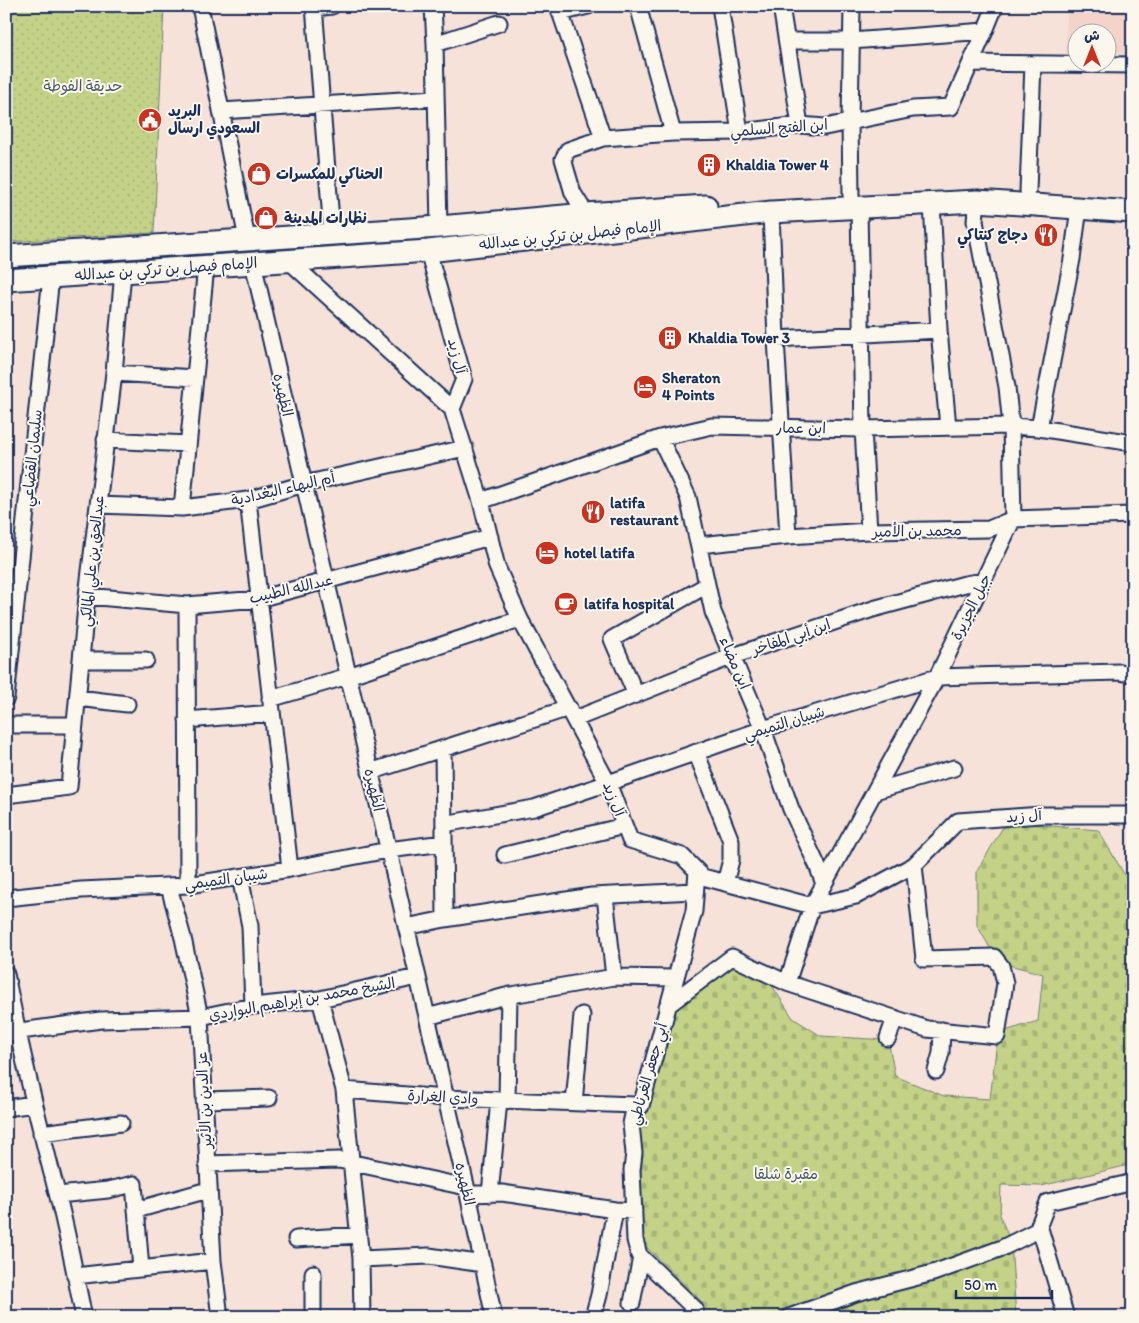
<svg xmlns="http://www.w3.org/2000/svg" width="1139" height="1323" font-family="Itim,'Playpen Sans Arabic',sans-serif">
<defs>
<pattern id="grass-dots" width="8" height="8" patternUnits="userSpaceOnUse" patternTransform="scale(1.25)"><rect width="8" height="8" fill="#c3d287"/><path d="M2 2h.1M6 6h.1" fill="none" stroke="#a7b577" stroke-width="1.8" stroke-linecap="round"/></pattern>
<pattern id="cemetery-stones" width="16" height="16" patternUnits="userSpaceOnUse" patternTransform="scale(1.25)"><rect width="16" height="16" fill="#c3d287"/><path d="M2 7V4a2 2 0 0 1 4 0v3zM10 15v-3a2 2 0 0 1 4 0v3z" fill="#a7b577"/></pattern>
</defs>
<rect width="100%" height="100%" fill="#f6e2d8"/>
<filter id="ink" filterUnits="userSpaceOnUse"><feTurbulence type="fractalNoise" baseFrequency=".02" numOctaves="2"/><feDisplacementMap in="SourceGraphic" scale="10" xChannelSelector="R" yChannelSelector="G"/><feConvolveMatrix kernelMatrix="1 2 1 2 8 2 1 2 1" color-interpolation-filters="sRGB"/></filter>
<g filter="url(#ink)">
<path fill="#f3d3ca" d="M1067,6H1133V54H1107L1106,32H1076V54H1066Z"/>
<path fill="url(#grass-dots)" stroke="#6f8072" d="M6,6H164L154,233L6,242Z"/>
<path fill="url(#cemetery-stones)" stroke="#6f8072" d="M1006,822L1098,830L1133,889V1164L1041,1186L1001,1185L1000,1216L1011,1243L1016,1317H703L702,1302L642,1243L641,1170L643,1154L638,1124L648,1111L658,1067L669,1032L664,1025L678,1000L726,963L767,978L793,1018L821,1036L888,1040L895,1076L944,1096L990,1099L998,1033L1038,1021L1043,974L998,962L977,925V871Z"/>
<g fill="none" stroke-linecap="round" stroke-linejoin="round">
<g stroke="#1b2f5e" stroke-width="19">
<path id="street" d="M200,6L247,239
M314,6L332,233
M433,6L435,44L439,227
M558,6L603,138
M638,6L673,133
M720,6L740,132
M781,6L800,125
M314,8L332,6
M560,13L588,6
M788,41H851L985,31
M435,44L499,23
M971,63L1133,65
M221,111L436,98
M1028,191L1033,64
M851,196L850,121L852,6
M932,204L939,330L948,427
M859,207L863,429L869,531
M771,212L776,339L788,536
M586,214L573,193L563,159L568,150L603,138L673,133L740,132L800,125L825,127L913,109L951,107L985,31L995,6
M428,251L464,379L452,409L481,501L497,567L520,619L608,783L630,840L682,856L703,877L812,906L856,896L914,865L958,821L1042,815H1133
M289,261L452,409
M253,263L468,1194L494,1317
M776,339L939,330
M114,373L195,378
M1039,428L1072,259L1079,208
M660,438L688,497L713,612L763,729L791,809L817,865L824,884
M105,440L188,444
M248,500L290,869
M481,501L660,438L712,426L863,429L1011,426L1039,428L1133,443
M98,505L182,508L248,500L304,484L465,448
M182,508L206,266
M699,545L788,536L869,531L989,529L1013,519L1133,515
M87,596L187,605L258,599L490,537
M187,605L188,885
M81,660H146
M636,695L612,639L707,585
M6,698L51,277
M78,698L127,704
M270,699L348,676L520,619
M575,719L733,656L873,609L965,584L983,581
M187,720L272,713
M6,725H75
M443,749L445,919
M696,752L731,841V860L725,883
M370,772L569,708
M875,791L954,768
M6,795L69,787L87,596L114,373L123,272
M444,824L534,808L608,783L763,729L937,677L1119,672L1133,674
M505,855L624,826
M240,877L250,926L253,1006
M169,887L183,938L200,1017L213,1261L220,1317
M605,896L614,977
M6,898L81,890L188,885L290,869L388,850L444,843
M406,927L445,919L592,896L695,891
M6,974C20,1048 38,1120 57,1193C68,1234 75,1276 84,1317
M787,983L812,906L937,677L1013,519L1011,426L1007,387L975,221L977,201
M320,999L344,1090L445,1098L635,1105
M667,1006L732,957L787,983L927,1029L997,1036L1005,983L1001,966L994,957L924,959L914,865
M427,1017L506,996L614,977L675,978
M6,1033L101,1020L200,1017L253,1006L320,999L417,977
M888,1038L895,1018
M936,1071L941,1053L942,1030
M344,1090L361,1259L362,1317
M204,1100L269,1098
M507,1100L509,995
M574,1103L582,1015
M6,1108L34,1104
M41,1133L121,1123
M207,1164L339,1160L466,1187
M468,1194L502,1193L615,1210L634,1211
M490,1194L499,1100
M58,1195L108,1190L134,1184L141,1269
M136,1210L208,1190
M296,1239L359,1235
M361,1259L429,1256L483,1264
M75,1276L213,1261
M632,1303L641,1257
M313,1317V1273
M593,1317L599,1295L615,1210
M695,1317V1309L639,1255L635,1240L632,1170L634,1153L631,1124L635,1105L641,1106L694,911L697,871
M789,1317L856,1293L933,1273L1002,1248L1040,1229
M1066,1317L1039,1225L1048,1202L1129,1183L1133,1185"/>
</g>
<g stroke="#1b2f5e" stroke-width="25">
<path id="secondary" d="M6,256L439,227L586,214L706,206
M6,280L428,251L771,212L977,201L1133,212"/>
</g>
<use href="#street" stroke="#fbf7ec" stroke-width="15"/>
<use href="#secondary" stroke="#fbf7ec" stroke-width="21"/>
</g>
</g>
<defs>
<g id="civic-disc" transform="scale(1.25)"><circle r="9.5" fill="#c8321e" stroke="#fbf7ec"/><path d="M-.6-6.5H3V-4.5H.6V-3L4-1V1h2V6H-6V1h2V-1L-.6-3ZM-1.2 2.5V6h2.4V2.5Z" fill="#fff"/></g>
<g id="building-disc" transform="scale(1.25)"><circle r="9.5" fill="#c8321e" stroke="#fbf7ec"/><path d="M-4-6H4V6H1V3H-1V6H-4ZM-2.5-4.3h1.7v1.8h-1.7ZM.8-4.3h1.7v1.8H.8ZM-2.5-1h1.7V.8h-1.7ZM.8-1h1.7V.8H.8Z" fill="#fff"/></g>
<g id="shop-disc" transform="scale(1.25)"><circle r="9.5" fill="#c8321e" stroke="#fbf7ec"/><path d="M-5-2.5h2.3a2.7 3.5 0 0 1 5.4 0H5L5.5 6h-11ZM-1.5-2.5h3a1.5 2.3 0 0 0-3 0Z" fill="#fff"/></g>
<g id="restaurant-disc" transform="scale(1.25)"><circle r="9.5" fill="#c8321e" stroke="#fbf7ec"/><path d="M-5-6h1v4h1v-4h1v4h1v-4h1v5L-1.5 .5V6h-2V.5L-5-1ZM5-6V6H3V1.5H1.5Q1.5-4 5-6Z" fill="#fff"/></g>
<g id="hotel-disc" transform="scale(1.25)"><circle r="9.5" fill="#c8321e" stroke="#fbf7ec"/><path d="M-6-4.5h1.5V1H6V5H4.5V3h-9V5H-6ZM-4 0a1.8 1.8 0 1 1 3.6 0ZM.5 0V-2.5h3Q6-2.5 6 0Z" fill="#fff"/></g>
<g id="cafe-disc" transform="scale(1.25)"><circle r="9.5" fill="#c8321e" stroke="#fbf7ec"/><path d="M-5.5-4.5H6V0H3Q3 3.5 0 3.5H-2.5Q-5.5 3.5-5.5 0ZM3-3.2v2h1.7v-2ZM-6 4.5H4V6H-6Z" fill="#fff"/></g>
</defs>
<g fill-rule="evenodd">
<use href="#civic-disc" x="150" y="120"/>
<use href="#building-disc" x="709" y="165"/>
<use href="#shop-disc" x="259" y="174"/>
<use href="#shop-disc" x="266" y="218"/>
<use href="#restaurant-disc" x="1046" y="235"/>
<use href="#building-disc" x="670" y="338"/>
<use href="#hotel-disc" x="645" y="387"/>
<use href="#restaurant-disc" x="593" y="512"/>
<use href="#hotel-disc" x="547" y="553"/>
<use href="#cafe-disc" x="566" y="604"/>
</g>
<g text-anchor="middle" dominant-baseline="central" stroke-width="4" stroke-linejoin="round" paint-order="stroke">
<g font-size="15" fill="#455868" stroke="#fbf7ec">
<text x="83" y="86">حديقة الفوطة</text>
<text x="786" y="1174">مقبرة شلقا</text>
</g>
<g font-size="15" font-weight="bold" fill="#1b2f5e" stroke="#fbf7ec" text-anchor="start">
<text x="168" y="111">البريد<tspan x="168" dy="17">السعودي ارسال</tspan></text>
<text x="726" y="165">Khaldia Tower 4</text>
<text x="276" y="174">الحناكي للمكسرات</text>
<text x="284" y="218">نظارات المدينة</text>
<text x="1028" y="235" text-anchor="end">دجاج كنتاكي</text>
<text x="688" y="338">Khaldia Tower 3</text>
<text x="662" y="378">Sheraton<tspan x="662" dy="17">4 Points</tspan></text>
<text x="610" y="503">latifa<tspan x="610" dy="17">restaurant</tspan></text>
<text x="564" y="553">hotel latifa</text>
<text x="584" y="604">latifa hospital</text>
</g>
<g font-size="15" fill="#1b2f5e" stroke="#fbf7ec">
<text transform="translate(779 128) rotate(-4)">ابن الفتح السلمي</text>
<text transform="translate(570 235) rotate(-6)">الإمام فيصل بن تركي بن عبدالله</text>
<text transform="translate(166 269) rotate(-4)">الإمام فيصل بن تركي بن عبدالله</text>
<text transform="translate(457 356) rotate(76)">آل زيد</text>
<text transform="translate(283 395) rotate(77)">الظهيره</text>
<text transform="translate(801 428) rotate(1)">ابن عمار</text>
<text transform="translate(32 458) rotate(-84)">سليمان القضاعي</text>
<text transform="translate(283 489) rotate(-13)">أم البهاء البغدادية</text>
<text transform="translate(917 531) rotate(-1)">محمد بن الأمير</text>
<text transform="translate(92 561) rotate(-84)">عبدالحق بن علي المالكي</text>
<text transform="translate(291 589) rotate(-13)">عبدالله الطبيب</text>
<text transform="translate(971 607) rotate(-64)">جبل الجزيرة</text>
<text transform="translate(791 637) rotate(-19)">ابن أبي المفاخر</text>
<text transform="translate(735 663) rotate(67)">ابن مضاء</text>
<text transform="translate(784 723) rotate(-17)">شيبان التميمي</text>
<text transform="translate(374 790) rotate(77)">الظهيره</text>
<text transform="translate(614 799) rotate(68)">آل زيد</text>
<text transform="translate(1024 816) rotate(-4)">آل زيد</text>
<text transform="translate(226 879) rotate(-8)">شيبان التميمي</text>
<text transform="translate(302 999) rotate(-10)">الشيخ محمد بن إبراهيم البواردي</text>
<text transform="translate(648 1074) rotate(-74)">أبي جعفر الغرناطي</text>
<text transform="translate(443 1097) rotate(3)">وادي الغرارة</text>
<text transform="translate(204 1100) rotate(-93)">عز الدين بن الأثير</text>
<text transform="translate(465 1184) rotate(77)">الظهيره</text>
</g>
</g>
<rect width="1139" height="1323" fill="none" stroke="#fbf7ec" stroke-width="25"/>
<rect x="12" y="12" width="1114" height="1298" fill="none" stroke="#1b2f5e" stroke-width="2" filter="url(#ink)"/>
<g transform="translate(1092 48)"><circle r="24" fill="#fbf7ec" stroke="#a1a7b3"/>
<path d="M0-4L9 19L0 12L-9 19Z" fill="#c8321e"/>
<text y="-8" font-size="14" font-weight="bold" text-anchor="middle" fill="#1b2f5e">ش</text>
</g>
<path d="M956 1290v8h96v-8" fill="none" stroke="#1b2f5e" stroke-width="2.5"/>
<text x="964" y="1290" font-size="15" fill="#1b2f5e" stroke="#fbf7ec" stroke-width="4" paint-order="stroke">50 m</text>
</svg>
